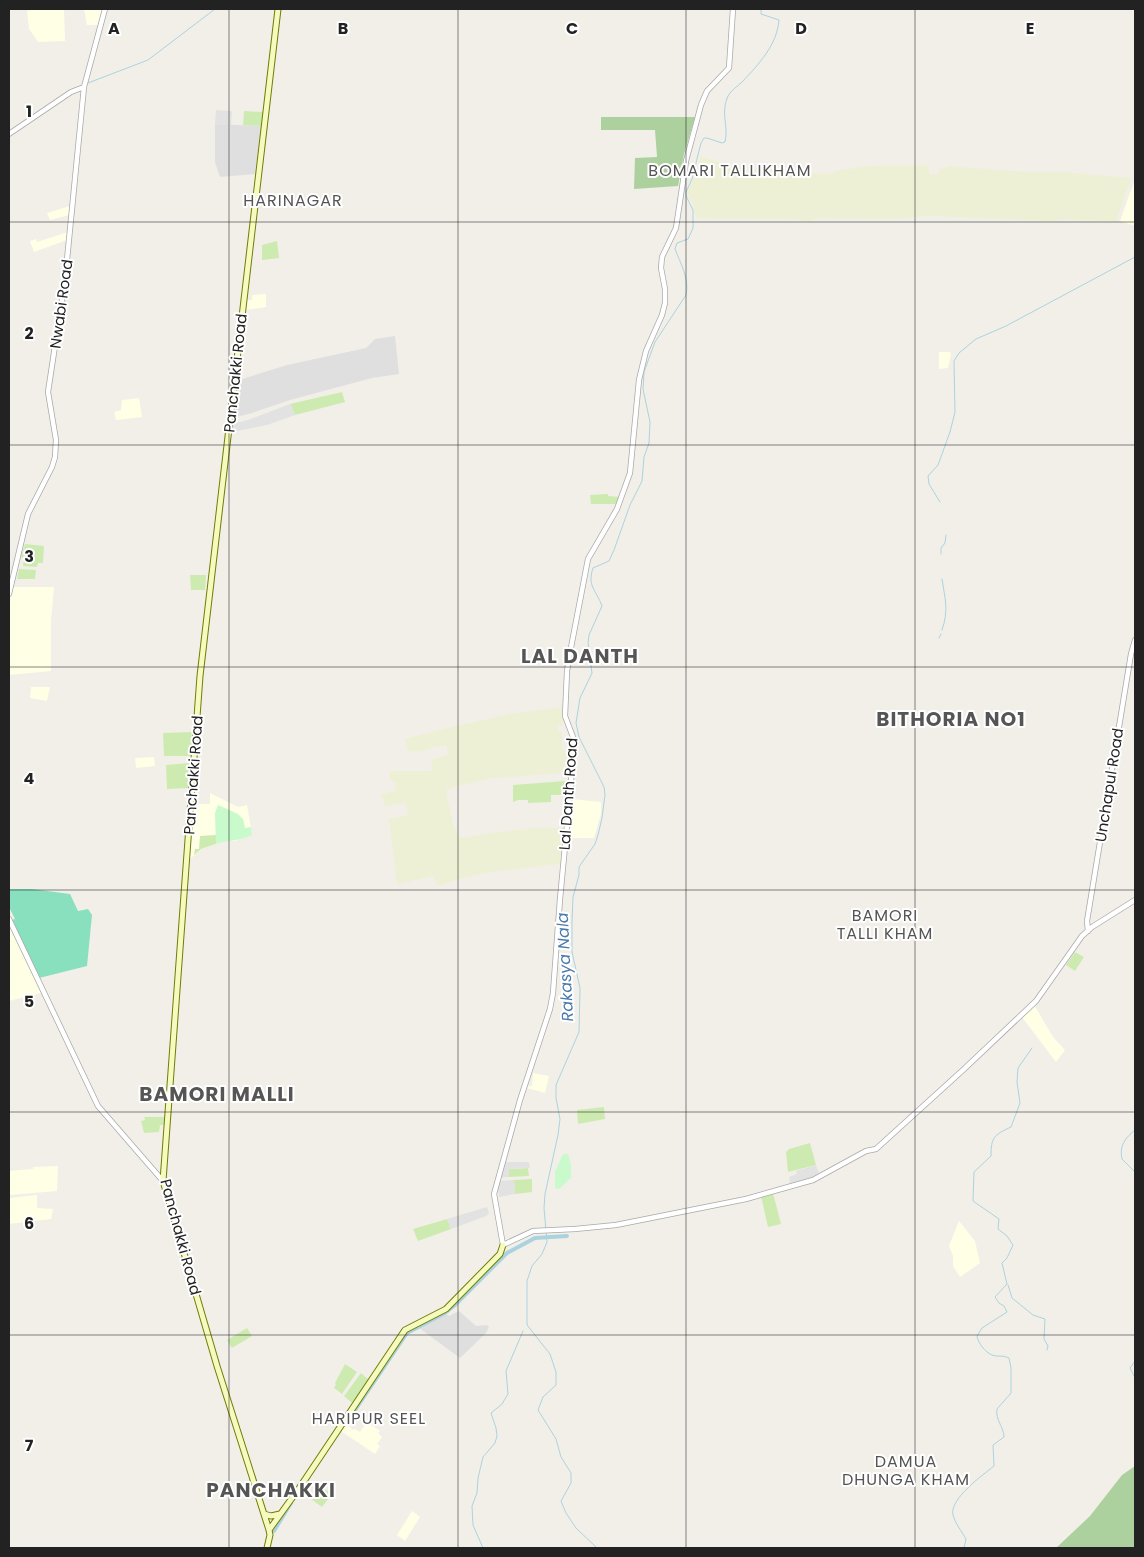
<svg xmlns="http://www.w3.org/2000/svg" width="1144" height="1557" font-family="Poppins,sans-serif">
<rect width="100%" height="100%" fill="#f2efe9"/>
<path fill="#e0dfdf" d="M215,124L261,126L255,174L220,177L215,162Z
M395,336L399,374L372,378L290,400L252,413L232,418L236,381L287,365L366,348L375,339Z
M459,1311L476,1326L487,1325L489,1327L486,1333L460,1358L419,1328L446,1314L449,1316Z"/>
<path fill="#ffffe5" d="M36,9H64L65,41L38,42L29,29L27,11Z
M84,9H103L100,25H87Z
M1135,179V226L1120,221Z
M70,206L69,215L50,220L47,213Z
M68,232L67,240L34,252L30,241L36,239L37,242Z
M266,294V307L245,310L246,300H252V295Z
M939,352H950L951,354L948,368L939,369Z
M139,398L142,417L116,420L114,412L121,410L122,400Z
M13,587H54L51,620V671L9,675V601Z
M31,687H50L47,701L30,698Z
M154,757L155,766L136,768L135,758Z
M210,793L238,807L247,805L252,835L235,841H226L201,849L190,859L188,857L193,804H210Z
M572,799L601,802V814L594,838H569Z
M9,926L41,993L9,1001Z
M1034,1005L1053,1037L1065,1050L1056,1062L1022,1017Z
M533,1073L549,1076L545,1093L527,1088L529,1086H532Z
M58,1166L57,1191L9,1195V1171L33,1169V1167Z
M37,1195V1208L53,1209L51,1219L9,1224V1198Z
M959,1221L975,1241L980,1263L960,1277L953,1266V1256L949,1246Z
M367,1422L380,1431L378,1433L382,1437L377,1444L380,1446L375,1454L341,1431L346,1424L353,1430L355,1429L360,1432Z
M412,1511L420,1517L405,1541L397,1535Z"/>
<path fill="#eef0d5" d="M700,156L735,167L827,174L840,170L871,166L929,165V174H938L940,168L946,169L947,166L1029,172H1064L1131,178L1116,222L1067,219L1052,221L929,216L890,219L818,218L809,222L795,219L696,218L693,204L687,192L697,170Z
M562,707L563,725L558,726V732H562V750L571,751L569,772L514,777L491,778L458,786L446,791L454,828H456L459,838L498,832L534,828H563L561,864L491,872L459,879L437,886L433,876L397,884L389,819L408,815L406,803L385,806L381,794L395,791L396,783L389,778L390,771H432L431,760L448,755L446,745L416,752L408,751L405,739L443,729L510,714Z"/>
<path fill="#cdebb0" d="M244,111L263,112L261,126L243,125Z
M277,241L279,258L262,260V245Z
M342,392L345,402L295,415L290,404Z
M608,494V496L620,497L617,504H591L590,495Z
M25,544L44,546L43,563H38L37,567L23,566L24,558L21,557Z
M19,569L36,570L35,579H17Z
M190,575H206L205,590H191Z
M192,732L190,756H164L163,733Z
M189,763L188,788L167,789L166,765Z
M565,781L564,795H551V802L528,803V800H518L513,802V785Z
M216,835V844L201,849L194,855L195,849H199L200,836Z
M1075,952L1084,957L1075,971L1066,965Z
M604,1107L605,1119L578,1124L577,1110Z
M144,1117H164V1125H160L159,1132L144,1133L141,1121L145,1120Z
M810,1143L816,1165L788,1172L786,1152L789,1149Z
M528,1168L529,1176L508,1177L509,1169Z
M532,1179V1192L515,1194L514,1180Z
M773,1193L781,1224L768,1227L761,1196Z
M447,1219L451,1229L418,1241L413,1229Z
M247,1328L252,1336L232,1348L227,1340Z
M345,1364L357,1372L342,1394L334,1388L336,1384L335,1383Z
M361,1373L369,1380L352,1403L344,1396Z
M320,1486L332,1494L322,1507L311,1499Z"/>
<path fill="#add19e" d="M601,117H695L684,154L678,186L634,189L635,158L657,157L655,130H601Z
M1135,1466V1548H1056L1090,1516L1122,1475Z"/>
<path fill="#c8facc" d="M218,805L238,814L243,819L245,828L251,827L252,835C240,841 228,840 216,844L215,813Z
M563,1154H568L571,1164V1178L559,1189L555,1188V1172Z"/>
<path fill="#88e0be" d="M9,889H32L70,894L78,911L88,909L92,915L87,966L39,978L12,920L15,919L9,907Z"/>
<path fill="#e2e2e2" d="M216,110L232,111L231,125L215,124Z
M290,404L295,415L267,425L232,432V424L248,420Z
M505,1162H529L530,1168L509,1169L508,1177L500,1178Z
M816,1165L819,1173L810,1178L790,1184L789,1177L797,1174L796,1171Z
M514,1180L515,1194L499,1197L498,1189L499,1181Z
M487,1207L489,1213L486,1216L451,1229L447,1219Z"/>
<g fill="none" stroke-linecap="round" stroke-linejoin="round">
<path stroke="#aad3df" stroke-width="1" d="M88,83L148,60L215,9
M940,502L929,484L928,476L938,465L950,432L955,412L954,361L959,353L976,339L1006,326L1135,257
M941,554V548L945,543L946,535
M942,630C949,610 945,599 942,579
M939,638L941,634
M1135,1130C1125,1138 1119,1146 1122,1159L1135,1172
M1008,1285L1012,1298L1033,1315L1045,1319L1044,1339L1048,1346L1047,1350
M1135,1361L1130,1368L1135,1378
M483,1548L473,1525L472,1506L477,1493L478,1478L483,1457L495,1443L497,1436L496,1428L491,1413L502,1404L508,1394L506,1371L523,1331
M597,1548L576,1528L566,1513L561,1501L571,1483V1473L561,1457L556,1439L538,1410L543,1397L556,1385V1372L550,1354L527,1325V1281L532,1266L542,1254L547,1242L544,1208L545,1194L558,1135L560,1119L556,1098V1085L579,1032L580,988L572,952V923L573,897L579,875V867L595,844L598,835L602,818L605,795L604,787L579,737L576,723L580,698L592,673L588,643L589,635L602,606C596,590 587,586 593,568L609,561L614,550L630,505L642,481L644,457L649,443L650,422L643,389L644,372L655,342L686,295C690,280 680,262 675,249L677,243L688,239L693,228V210L686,196V192L692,179L701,143L704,138H707L722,143L725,142C729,125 720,114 728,96C731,90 737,87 742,82C759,64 777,45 779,20L761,14V9
M964,1548L966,1539C962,1532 955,1523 953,1515C949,1499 983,1475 994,1466L993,1445L1004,1437C1004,1427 995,1420 997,1409L1011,1393V1368L1009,1358C1003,1355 998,1357 992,1355C985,1352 978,1343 977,1336L982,1328L1007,1312L1004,1306L999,1303L995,1297L1007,1284L1002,1263L1007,1258L1013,1245L1007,1236L998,1229L999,1219L973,1201L974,1172L991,1156C991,1137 994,1135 1011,1127L1020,1103L1017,1082L1018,1068L1032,1048"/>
<path stroke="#aad3df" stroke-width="4" d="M349,1419L407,1333L445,1313L455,1305L507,1253L535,1238L567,1236
M274,1531L291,1503"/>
<g stroke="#a9a9a9" stroke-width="6">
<path id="tertiary" d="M733,9L729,68L707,91L701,105L686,161L676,228L662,257L661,268L665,289V303L662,315L646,351L639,380L630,473L617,509L588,559L569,658L567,671L565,716L573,737L571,783L560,899L553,993L550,1009L520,1100L494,1194L503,1245L533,1231L575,1229L616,1225L746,1199L813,1180L866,1151L876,1149L963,1070L1036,1001L1082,936L1092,927L1135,900
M9,134L71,92L84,87
M9,594L28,514L52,467L55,457L56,440L48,392L65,280L84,87L105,9
M9,919L98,1106L163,1181
M1088,931L1087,921L1131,654L1135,640"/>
</g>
<g stroke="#707d05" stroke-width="7">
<path id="secondary" d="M264,1514L271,1516L280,1514
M269,1530L300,1487L405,1330L446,1309L500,1254L503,1245
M267,1548L270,1535L269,1530L217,1366L163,1181L200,676L278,9"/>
</g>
<use href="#tertiary" stroke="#fff" stroke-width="4.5"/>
<use href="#secondary" stroke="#f7fabf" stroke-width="5"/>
</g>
<path fill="none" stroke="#222" stroke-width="1" stroke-opacity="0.55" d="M229,9V1548M458,9V1548M686,9V1548M915,9V1548M9,222H1135M9,445H1135M9,667H1135M9,890H1135M9,1112H1135M9,1335H1135"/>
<g text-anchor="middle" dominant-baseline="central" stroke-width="4" stroke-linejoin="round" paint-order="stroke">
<g font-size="15" fill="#222" stroke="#fff">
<text transform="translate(61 304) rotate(-82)">Nwabi Road</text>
<text transform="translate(235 373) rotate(-84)">Panchakki Road</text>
<text transform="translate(193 775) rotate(-86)">Panchakki Road</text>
<text transform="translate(1109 785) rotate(-81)">Unchapul Road</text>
<text transform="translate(568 794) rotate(-86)">Lal Danth Road</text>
<text transform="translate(181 1237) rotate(75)">Panchakki Road</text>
</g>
<g font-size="16" letter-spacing="1" fill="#555" stroke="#fff">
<text x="730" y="170">BOMARI TALLIKHAM</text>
<text x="293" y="200">HARINAGAR</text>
<text x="885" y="915">BAMORI<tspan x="885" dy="18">TALLI KHAM</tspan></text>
<text x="369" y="1418">HARIPUR SEEL</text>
<text x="906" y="1461">DAMUA<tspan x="906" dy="18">DHUNGA KHAM</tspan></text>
</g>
<g font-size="16" font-style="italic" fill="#4a7aab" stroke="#fff">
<text transform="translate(565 967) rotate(-93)">Rakasya Nala</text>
</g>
<g font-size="20" font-weight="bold" letter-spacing="1" fill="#555" stroke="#fff">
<text x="580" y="656">LAL DANTH</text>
<text x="951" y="719">BITHORIA NO1</text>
<text x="217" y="1094">BAMORI MALLI</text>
<text x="271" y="1490">PANCHAKKI</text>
</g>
</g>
<g font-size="16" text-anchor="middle" font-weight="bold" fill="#222" stroke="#fff" stroke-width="4" stroke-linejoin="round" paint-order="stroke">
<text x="114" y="34">A</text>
<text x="343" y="34">B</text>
<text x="572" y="34">C</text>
<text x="801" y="34">D</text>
<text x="1030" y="34">E</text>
<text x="29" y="117">1</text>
<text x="29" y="339">2</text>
<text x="29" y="562">3</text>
<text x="29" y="784">4</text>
<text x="29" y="1007">5</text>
<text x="29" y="1229">6</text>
<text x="29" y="1451">7</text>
</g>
<rect width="1144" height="1557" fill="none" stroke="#222222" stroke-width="20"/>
</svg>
